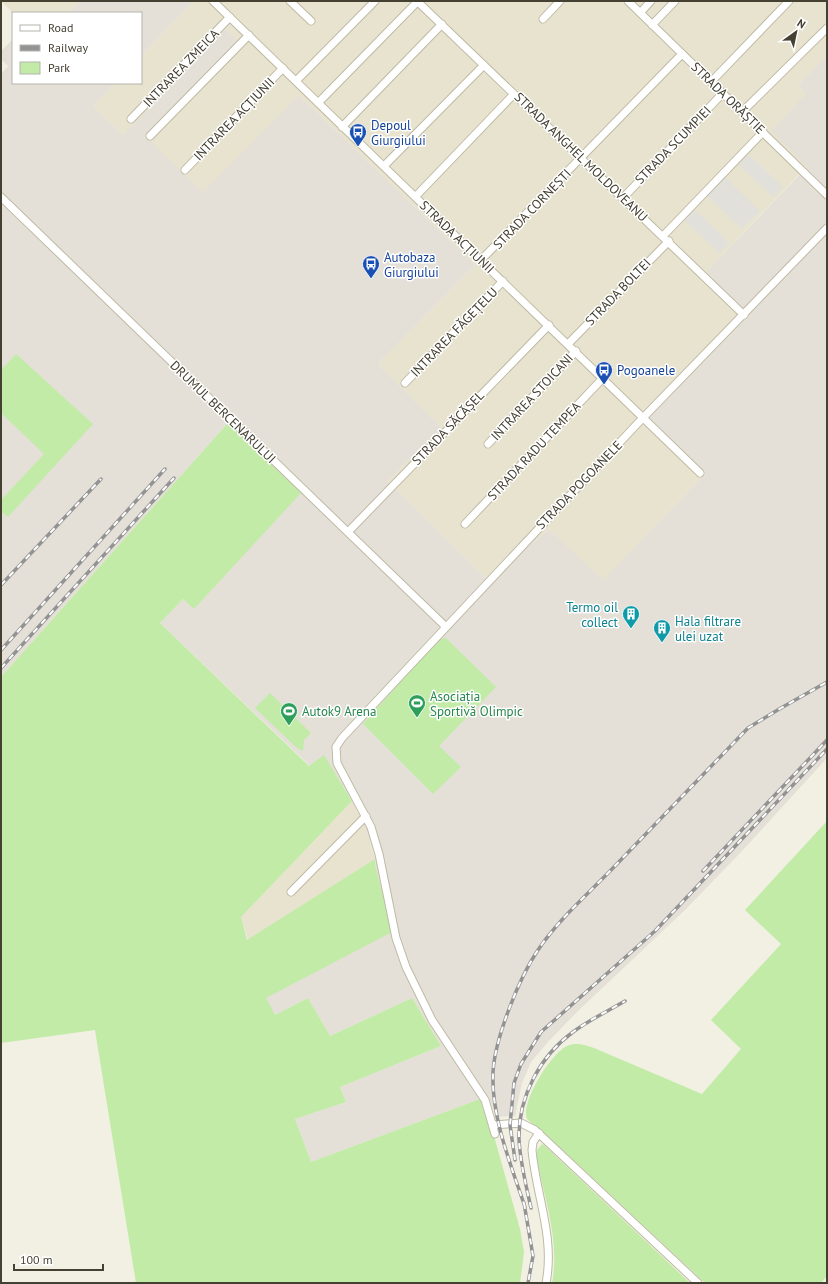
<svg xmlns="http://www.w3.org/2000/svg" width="828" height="1284" font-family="'PT Sans',sans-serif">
<rect width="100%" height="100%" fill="#f2f0e2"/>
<path fill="#e7e3cf" d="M1,1H79L68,13H13Z
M194,1H827V55L798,85L806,94L807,166L705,273L748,316L649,417L705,474L603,581L549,529L488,580L388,481L441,427L378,364L475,265L299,95L203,193L145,137L239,43L226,30L123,135L93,106L115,83H141V56Z
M352,801L365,824L375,859L248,940L241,917Z"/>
<path fill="#e4e0d7" d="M79,1H194L141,56V13H68Z
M225,29L239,42L146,137L203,192L299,95L475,265L378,364L441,427L388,481L488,580L549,529L603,580L705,474L649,417L748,316L705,273L807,167L771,131L806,94L798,85L827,55V758L744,849L684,911L578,1011L548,1042L531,1062L522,1083L515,1116L497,1117L488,1096L311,1162L295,1119L346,1102L340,1087L441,1046L412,998L330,1036L308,998L275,1015L265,998L376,869L375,854L359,812L324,756L310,766L160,623L183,599L194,608L228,423L1,677V74L8,66L1,59V51L13,39V83H115L93,106L123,135Z"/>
<path fill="#c1eba7" d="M16,354L93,424L8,517L1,511V500L44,454L1,413V370Z
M228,423L301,493L194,609L183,599L160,623L309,766L324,755L352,801L241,917L247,940L375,859L376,869L392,932L266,998L275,1015L308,998L330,1036L412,998L441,1046L340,1087L346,1102L295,1119L311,1162L480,1099L491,1135L494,1136L520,1229L524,1252L520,1283H136L95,1030L1,1043V677Z
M446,638L496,687L439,746L461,767L433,794L363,724L439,639Z
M270,693L311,733L304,740L303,751L297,748L255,708Z
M827,821V1276L821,1283H705L553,1141L527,1119C520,1103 551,1053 567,1046C576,1042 585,1045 594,1048L702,1094L741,1049L711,1020L781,944L745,910Z
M542,1144L544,1145L690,1283H552C560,1242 545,1200 537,1160V1150Z"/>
<path fill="#e2e0db" d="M748,154L783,187L773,197L738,164Z
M725,177L760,211L742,229L707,196Z
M694,209L729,243L719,253L684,220Z"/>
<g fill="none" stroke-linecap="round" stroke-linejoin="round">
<g stroke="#bebaa4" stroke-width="9">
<path id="minor" d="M213,1L700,473
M290,1L311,21
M417,1L744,315
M628,1L827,195
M640,13L651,1
M543,19L560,1
M652,25L675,1
M296,81L375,1
M711,82L789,1
M318,103L418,1
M742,112L827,28
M131,119L230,17
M342,127L442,24
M150,136L249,35
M384,166L484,65
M185,170L283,68
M416,196L514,94
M1,197L446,627
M623,198L723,93
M663,236L763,132
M481,260L682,54
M568,344L669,241
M405,383L503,281
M488,444L576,351
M465,524L603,378
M348,532L549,325
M291,892L366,816
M493,1125L521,1123L535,1130L698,1283
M539,1133L533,1142L532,1150C536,1195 555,1237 546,1283
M495,1134L485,1100L432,1020L406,967L396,938L379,854L371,827L337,763L336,747L342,738L638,423L827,228"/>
</g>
<use href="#minor" stroke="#fff" stroke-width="7"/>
<g stroke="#939393" stroke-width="3.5">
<path id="rail" d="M1,585L101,479
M1,650L165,469
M1,668L174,478
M703,871L827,740
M515,1160L510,1125L514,1083L521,1064L541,1032L655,931L827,749
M524,1203L533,1256L528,1283
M525,1207C511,1165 491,1117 493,1072C495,1038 519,978 538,950C558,920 588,894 613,868C658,821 703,775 748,728L781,708L827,682
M531,1208C526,1185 520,1162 519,1139C518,1097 540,1056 573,1032C589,1020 608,1011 625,1001"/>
</g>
<use href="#rail" stroke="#fff" stroke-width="2" stroke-dasharray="6" stroke-linecap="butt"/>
</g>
<defs>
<g id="bus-pin" transform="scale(0.9)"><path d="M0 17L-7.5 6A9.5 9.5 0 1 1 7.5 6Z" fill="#1a4fb4" stroke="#fff"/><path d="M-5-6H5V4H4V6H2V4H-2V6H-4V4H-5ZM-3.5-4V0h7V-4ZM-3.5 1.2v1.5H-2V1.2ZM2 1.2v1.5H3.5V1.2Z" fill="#fff"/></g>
<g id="building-pin" transform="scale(0.9)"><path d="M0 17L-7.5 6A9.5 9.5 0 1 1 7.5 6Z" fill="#0f9aa8" stroke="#fff"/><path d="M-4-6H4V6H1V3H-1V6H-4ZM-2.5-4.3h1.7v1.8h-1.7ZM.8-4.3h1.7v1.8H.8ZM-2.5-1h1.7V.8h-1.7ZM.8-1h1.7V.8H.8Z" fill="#fff"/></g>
<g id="stadium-pin" transform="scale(0.9)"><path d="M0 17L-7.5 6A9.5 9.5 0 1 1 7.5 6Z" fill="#2e9e5b" stroke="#fff"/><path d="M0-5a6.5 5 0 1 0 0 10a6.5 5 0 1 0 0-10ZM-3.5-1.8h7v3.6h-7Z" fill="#fff"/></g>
</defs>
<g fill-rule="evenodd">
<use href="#bus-pin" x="358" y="132"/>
<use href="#bus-pin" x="371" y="264"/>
<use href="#bus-pin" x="604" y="370"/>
<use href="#building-pin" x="631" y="614"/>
<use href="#building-pin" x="662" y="628"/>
<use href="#stadium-pin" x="417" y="703"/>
<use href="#stadium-pin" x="289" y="711"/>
</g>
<g text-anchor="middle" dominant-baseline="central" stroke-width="3" stroke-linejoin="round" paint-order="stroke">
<g font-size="13" fill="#444032" stroke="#fff">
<text transform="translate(181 68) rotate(-46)">INTRAREA ZMEICA</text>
<text transform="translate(728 98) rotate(44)">STRADA ORĂȘTIE</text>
<text transform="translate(234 119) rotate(-46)">INTRAREA ACȚIUNII</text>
<text transform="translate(673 145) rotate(-46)">STRADA SCUMPIEI</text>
<text transform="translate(581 157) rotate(44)">STRADA ANGHEL MOLDOVEANU</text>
<text transform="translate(532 209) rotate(-46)">STRADA CORNEȘTI</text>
<text transform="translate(457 237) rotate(44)">STRADA ACȚIUNII</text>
<text transform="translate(618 292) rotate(-46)">STRADA BOLTEI</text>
<text transform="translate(454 332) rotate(-46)">INTRAREA FĂGEȚELU</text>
<text transform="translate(532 397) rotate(-47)">INTRAREA STOICANI</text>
<text transform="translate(223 412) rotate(44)">DRUMUL BERCENARULUI</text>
<text transform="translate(448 428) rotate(-46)">STRADA SĂCĂȘEL</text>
<text transform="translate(534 451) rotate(-47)">STRADA RADU TEMPEA</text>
<text transform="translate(579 485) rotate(-46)">STRADA POGOANELE</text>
</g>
<g font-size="13" fill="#164399" stroke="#fff" text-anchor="start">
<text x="371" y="125">Depoul<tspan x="371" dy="15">Giurgiului</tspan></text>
<text x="384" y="257">Autobaza<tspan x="384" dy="15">Giurgiului</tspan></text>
<text x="617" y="370">Pogoanele</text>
</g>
<g font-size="13" fill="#0d838f" stroke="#fff" text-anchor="end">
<text x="618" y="607">Termo oil<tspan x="618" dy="15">collect</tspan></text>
<text x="675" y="621" text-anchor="start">Hala filtrare<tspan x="675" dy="15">ulei uzat</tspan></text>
</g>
<g font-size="13" fill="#27864d" stroke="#fff" text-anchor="start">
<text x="430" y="696">Asociația<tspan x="430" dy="15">Sportivă Olimpic</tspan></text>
<text x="302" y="711">Autok9 Arena</text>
</g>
</g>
<rect width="828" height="1284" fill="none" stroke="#444032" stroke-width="4"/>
<rect x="12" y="12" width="130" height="72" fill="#ffffff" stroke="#b4b3ad"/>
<rect x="20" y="25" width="20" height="6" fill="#ffffff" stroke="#b4b3ad"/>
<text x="48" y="32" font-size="12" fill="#444032">Road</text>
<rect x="20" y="45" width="20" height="6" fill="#939393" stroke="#b4b3ad"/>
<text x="48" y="52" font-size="12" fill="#444032">Railway</text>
<rect x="20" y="62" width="20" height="12" fill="#c1eba7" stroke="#b4b3ad"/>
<text x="48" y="72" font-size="12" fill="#444032">Park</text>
<g transform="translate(796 32) rotate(33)" stroke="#ffffff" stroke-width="3" paint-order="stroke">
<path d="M0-3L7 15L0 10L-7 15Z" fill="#444032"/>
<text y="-6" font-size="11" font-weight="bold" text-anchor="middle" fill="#444032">N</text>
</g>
<path d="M14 1264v6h89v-6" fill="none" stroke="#444032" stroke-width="2"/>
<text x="20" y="1264" font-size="12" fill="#444032" stroke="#ffffff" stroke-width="3" paint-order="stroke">100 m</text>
</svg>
